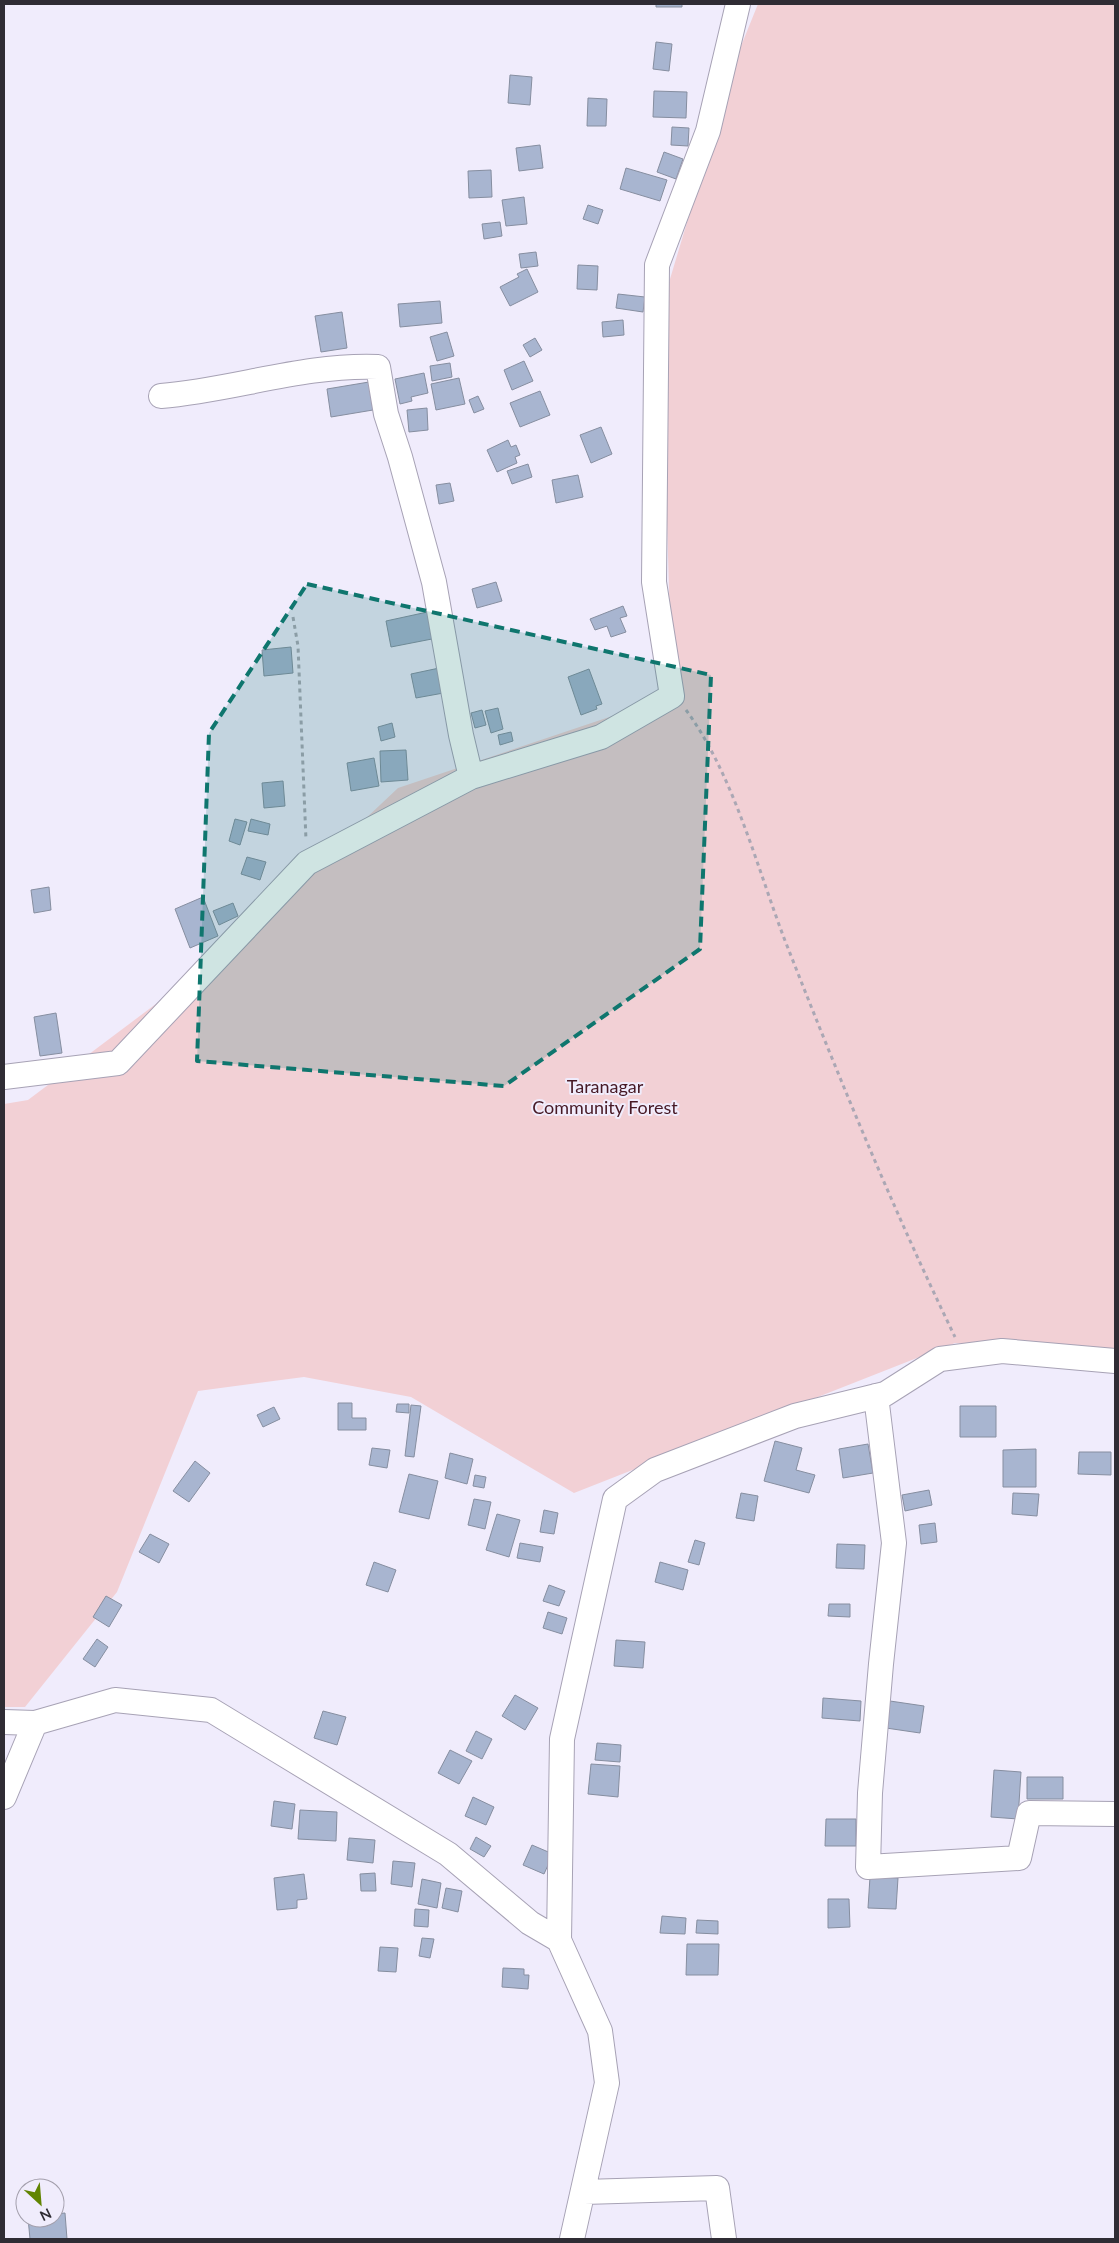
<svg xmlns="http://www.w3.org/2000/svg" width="1119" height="2243" font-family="Lato,sans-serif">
<rect width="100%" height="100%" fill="#f0ecfc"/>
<path fill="#f2d0d5" d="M758,4H1115V1358L955,1343L574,1493L411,1397L304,1377L198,1391L117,1592L25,1707H4V1104L28,1100L221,955L398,788L672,696L661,309L737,56Z"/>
<path fill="#a8b5d0" stroke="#868ea0" d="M656,4H682V7H656Z
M656,42L672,44L669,71L653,69Z
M510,75L532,77L530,105L508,103Z
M654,91L687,92L686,118L653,117Z
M588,98L607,99L606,126H587Z
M672,127L689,128L688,146L671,145Z
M540,145L543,168L519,171L516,148Z
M664,152L683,159L676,179L657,172Z
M626,168L667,180L660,201L620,189Z
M491,170L492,197L469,198L468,171Z
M524,197L527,224L506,226L502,200Z
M588,205L603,210L598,224L583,219Z
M500,222L502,236L484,239L482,224Z
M536,252L538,266L521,268L519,254Z
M578,265L598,266L597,290L577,289Z
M527,269L538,292L510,306L500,287L519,277L517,274Z
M618,294L645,297L643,312L616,308Z
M440,301L442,323L400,327L398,304Z
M342,312L347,348L321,352L315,316Z
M623,320L624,335L603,337L602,322Z
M447,332L454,356L437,361L430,337Z
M535,338L542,350L530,357L523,345Z
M524,361L533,381L512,390L504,370Z
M450,363L452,377L432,381L430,366Z
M424,373L428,393L411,397L412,401L400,404L395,379Z
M459,378L465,404L436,410L431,384Z
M369,382L373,410L331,417L327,389Z
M540,391L550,415L520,427L510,403Z
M478,396L484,409L474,413L469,400Z
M427,408L428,430L409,432L407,410Z
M601,427L612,454L591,463L580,435Z
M508,440L511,447L516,445L520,455L515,457L517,463L497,472L487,450Z
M528,464L532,477L512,484L507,471Z
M578,475L583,497L556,503L552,480Z
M450,483L454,501L439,504L436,485Z
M496,582L502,601L477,608L472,589Z
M623,606L627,616L620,618L626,632L611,637L607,626L595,630L590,619Z
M432,611L437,638L391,647L386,621Z
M291,647L293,673L264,676L262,650Z
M444,667L449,692L416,698L411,674Z
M589,669L602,704L596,706L597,709L581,715L568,677Z
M498,708L503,729L491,733L485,711Z
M482,710L486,725L475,728L471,713Z
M392,723L395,737L381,741L378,727Z
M511,732L513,741L500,745L498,735Z
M406,750L408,780L381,782L380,751Z
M374,758L379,786L351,791L347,763Z
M283,781L285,806L264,808L262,783Z
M235,819L247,822L240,845L229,841Z
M251,819L270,824L268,835L248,831Z
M247,857L266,862L260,880L241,874Z
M49,887L51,910L34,913L31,890Z
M203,897L218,936L190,948L175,909Z
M233,903L238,916L219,925L213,911Z
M56,1013L62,1053L40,1056L34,1017Z
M338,1403H352V1418H366V1430H338Z
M397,1404H409V1413L396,1412Z
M411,1405L421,1406L414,1457L405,1456Z
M960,1406H996V1437H960Z
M274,1407L280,1419L263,1427L257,1415Z
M775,1441L802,1448L796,1470L815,1475L809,1493L764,1481Z
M868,1444L873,1473L843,1478L839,1449Z
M372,1448L390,1450L387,1468L369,1465Z
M1036,1449V1487H1003V1450Z
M1079,1452H1111V1475L1078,1474Z
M450,1453L473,1459L467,1484L445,1478Z
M195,1461L210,1473L189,1502L173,1491Z
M409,1474L438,1481L429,1519L399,1512Z
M475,1475L486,1477L484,1488L473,1486Z
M929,1490L932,1505L905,1511L902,1495Z
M741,1493L758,1496L754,1521L736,1518Z
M1013,1493L1039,1494L1037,1516L1012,1514Z
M474,1499L491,1502L485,1529L468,1525Z
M544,1510L558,1513L554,1534L540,1532Z
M497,1514L520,1520L509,1557L486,1550Z
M935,1523L937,1542L921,1544L919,1525Z
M150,1534L169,1544L159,1563L139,1552Z
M695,1540L705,1543L699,1565L688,1562Z
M520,1543L543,1547L540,1562L517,1558Z
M837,1544L865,1545L864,1569L836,1568Z
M374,1562L396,1570L388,1592L366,1585Z
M660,1562L688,1570L683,1590L655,1582Z
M549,1585L565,1591L559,1606L543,1601Z
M106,1596L122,1605L109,1627L93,1617Z
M829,1604H850V1617L828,1616Z
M548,1612L567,1618L562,1634L543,1628Z
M97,1639L108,1647L95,1667L83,1659Z
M616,1640L645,1642L643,1668L614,1666Z
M515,1695L538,1708L525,1730L502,1716Z
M823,1698L861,1701L860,1721L822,1718Z
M890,1701L924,1706L920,1733L886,1728Z
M323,1711L346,1717L337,1745L314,1738Z
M476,1731L492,1739L482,1759L466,1751Z
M597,1743L621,1745L620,1762L595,1760Z
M450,1750L472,1761L459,1784L438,1773Z
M591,1764L620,1766L618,1797L588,1794Z
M994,1770L1021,1772L1018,1819L991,1817Z
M1027,1777H1063V1799H1027Z
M473,1797L494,1807L486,1825L465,1816Z
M274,1801L295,1804L292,1829L271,1826Z
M300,1810L337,1812L336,1841L298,1839Z
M826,1819H856V1846H825Z
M476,1837L491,1846L484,1857L470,1849Z
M349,1838L375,1840L373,1863L347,1860Z
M532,1845L553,1854L544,1874L523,1865Z
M393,1861L415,1863L412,1887L391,1884Z
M375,1873L376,1891H361L360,1874Z
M304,1874L307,1899L297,1900V1908L277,1910L274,1878Z
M870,1877L898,1878L896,1909L868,1908Z
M422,1879L441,1883L437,1908L418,1904Z
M446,1888L462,1891L458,1912L442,1908Z
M828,1899H849L850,1927L828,1928Z
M415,1909L429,1910L428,1927L414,1926Z
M662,1916L686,1918L685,1934L660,1933Z
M697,1920L718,1921V1934L696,1933Z
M422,1938L434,1939L430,1958L419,1956Z
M687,1944H719L718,1975H686Z
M380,1947L398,1948L396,1972L378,1971Z
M503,1968L524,1969V1975H529L528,1989L502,1987Z
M65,2213L67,2239H30L28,2218H55V2214Z"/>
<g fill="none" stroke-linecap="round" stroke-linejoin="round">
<g stroke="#a7a2b5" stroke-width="26">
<path id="minor" d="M161,396C234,390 304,364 378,367L386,414L400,457L434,582L461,735L471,777
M4,1077L118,1063L307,863L471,777L601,737L672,696L654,582L657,265L708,131L738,4
M876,1396L894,1543L881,1664L870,1793L868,1867L1019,1858L1029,1813L1115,1814
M4,1722L35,1723L115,1700L211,1710L448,1854L530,1923L559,1940L600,2031L607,2083L572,2239
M4,1797L35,1723
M559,1940L562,1739L615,1499L655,1470L795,1416L885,1394L940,1359L1002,1351L1115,1361
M584,2192L717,2188L724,2239"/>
</g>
<path stroke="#aba7b4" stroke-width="3" stroke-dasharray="4 4" stroke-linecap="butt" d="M293,617L298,646L306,840
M686,710C733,774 756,864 784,938C837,1073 892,1207 955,1337"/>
<use href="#minor" stroke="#fff" stroke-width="24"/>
</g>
<path fill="#0f766e" fill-opacity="0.2" stroke="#0f766e" stroke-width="4" stroke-dasharray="10 6" stroke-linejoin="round" d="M307,584L711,675L700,949L504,1086L197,1061L209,733Z"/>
<g text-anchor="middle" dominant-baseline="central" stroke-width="4" stroke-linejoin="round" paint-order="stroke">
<g font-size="18" fill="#471925" stroke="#f0ecfc">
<text x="605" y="1086">Taranagar<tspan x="605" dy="21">Community Forest</tspan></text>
</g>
</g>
<rect width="1119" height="2243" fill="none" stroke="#2f2c34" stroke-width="10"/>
<g transform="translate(40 2203) rotate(154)"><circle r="24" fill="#f0ecfc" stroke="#a39fac"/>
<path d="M0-4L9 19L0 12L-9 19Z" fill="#618402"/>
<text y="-8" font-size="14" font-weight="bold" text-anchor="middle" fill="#2f2c34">N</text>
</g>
</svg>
